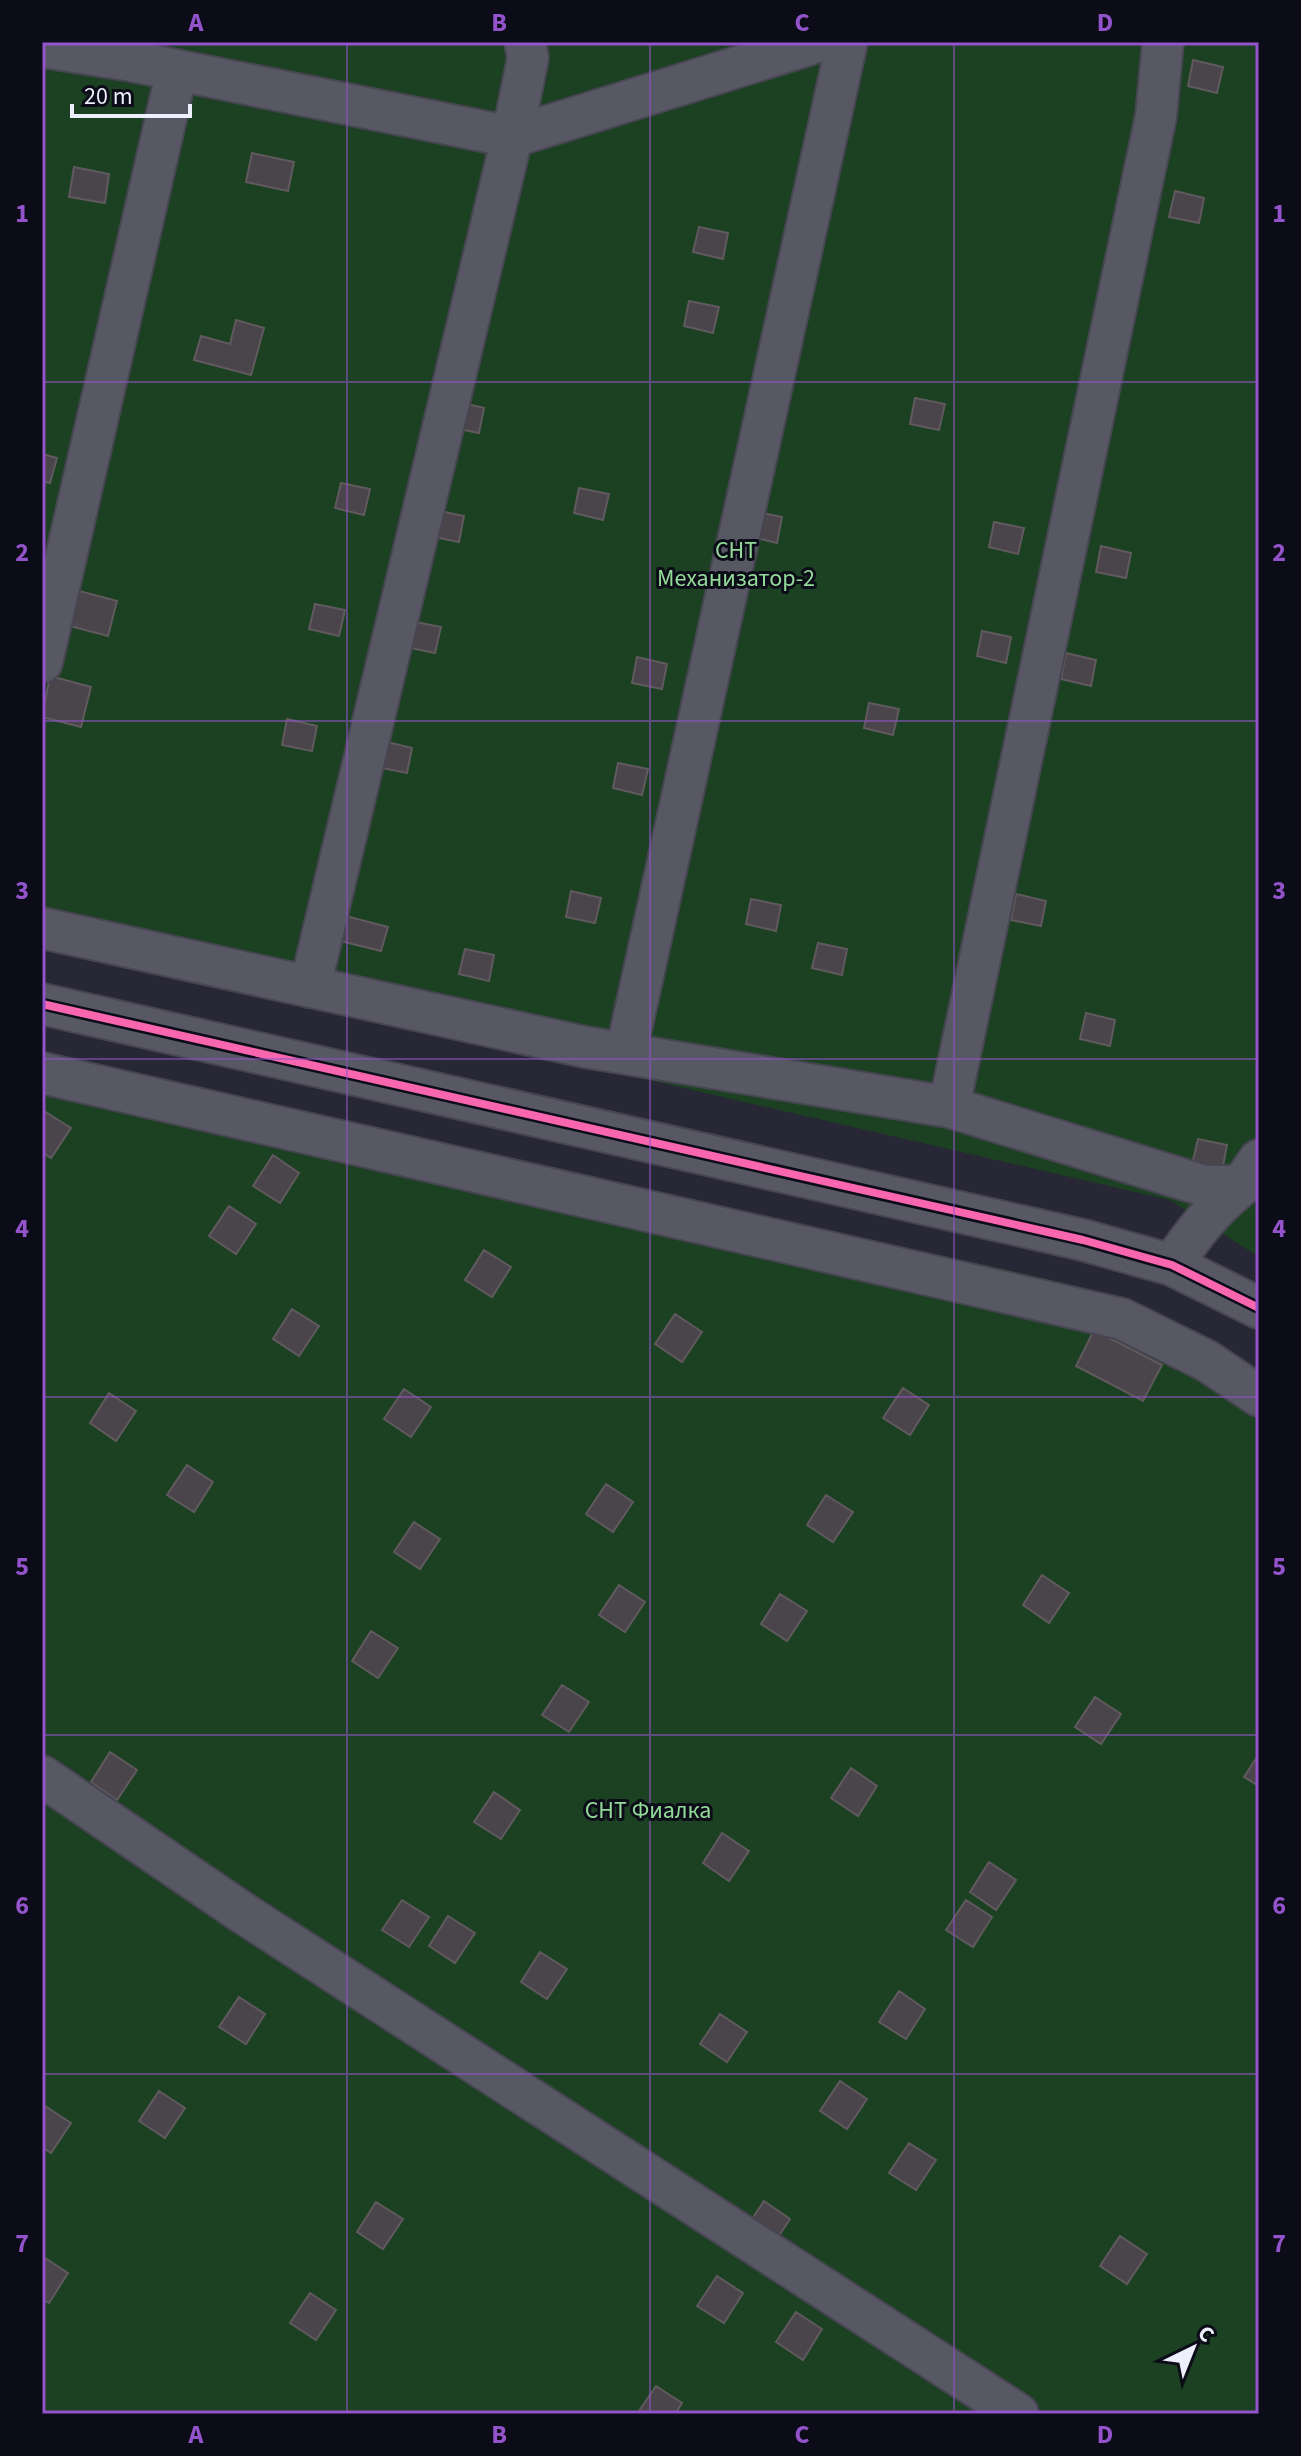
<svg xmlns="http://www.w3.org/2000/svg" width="1301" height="2456" font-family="'Source Sans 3',sans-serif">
<rect width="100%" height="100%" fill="#282735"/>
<path fill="#1b4122" d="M42,42H1259V1257L1170,1200L42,940Z
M42,1063L1003,1269C1052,1281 1105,1290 1152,1311C1190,1329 1224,1353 1259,1375V2414H42Z"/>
<path fill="#4a454b" stroke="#60595e" stroke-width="2" d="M1193,60L1223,67L1217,93L1188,86Z
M252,153L294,162L288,191L246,182Z
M74,167L109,174L105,203L69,197Z
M1175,191L1204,198L1199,223L1169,217Z
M699,227L728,233L723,259L693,252Z
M689,301L719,307L713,333L684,326Z
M236,320L264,328L251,375L194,360L201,336L230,344Z
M915,398L945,404L939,430L910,424Z
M455,401L484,408L479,433L449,427Z
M42,454L57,458L50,483L42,481Z
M341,483L370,489L364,515L335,508Z
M579,488L609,494L603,520L574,513Z
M435,510L464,516L459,542L429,536Z
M753,511L782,517L777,543L748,536Z
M994,522L1024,528L1018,554L989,547Z
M1101,546L1131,553L1126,578L1096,572Z
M79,591L117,601L108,636L70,626Z
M315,604L345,610L339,636L309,629Z
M411,621L441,627L435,653L406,647Z
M982,631L1011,637L1006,663L977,656Z
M1066,653L1096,660L1091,686L1061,679Z
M637,657L667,664L662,689L632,683Z
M50,676L91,687L81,727L42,717Z
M869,703L899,709L893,735L864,728Z
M287,719L317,726L312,751L282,745Z
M383,741L412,748L407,773L377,767Z
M618,763L648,769L642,795L613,788Z
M571,891L601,898L595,923L566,917Z
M1016,894L1046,901L1041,926L1011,920Z
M751,899L781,905L776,931L746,924Z
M342,915L388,927L381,951L336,940Z
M818,943L847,949L842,975L812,968Z
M465,949L494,955L489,981L459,974Z
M1086,1013L1115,1020L1110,1046L1080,1039Z
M44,1111L71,1128L51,1158L42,1152Z
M1198,1139L1227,1145L1222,1171L1192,1164Z
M273,1155L299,1173L280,1203L253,1186Z
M229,1206L256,1224L236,1254L209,1236Z
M484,1250L511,1267L492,1297L465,1280Z
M292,1309L319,1326L299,1356L273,1339Z
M675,1314L702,1332L682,1362L655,1344Z
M1094,1330L1162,1365L1143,1401L1076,1366Z
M903,1388L929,1405L910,1435L883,1418Z
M404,1389L431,1407L411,1437L384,1419Z
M109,1393L136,1411L116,1441L90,1423Z
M187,1465L213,1482L194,1512L167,1495Z
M606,1484L633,1502L613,1532L586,1514Z
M826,1495L853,1512L833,1542L807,1525Z
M414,1522L440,1539L420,1569L394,1552Z
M1042,1575L1069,1593L1049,1623L1023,1605Z
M619,1585L645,1602L625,1632L599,1615Z
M780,1594L807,1611L787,1641L761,1624Z
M371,1631L398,1648L378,1678L352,1661Z
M562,1685L589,1702L569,1732L542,1715Z
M1095,1697L1121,1714L1101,1744L1075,1727Z
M110,1752L137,1770L117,1800L91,1782Z
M1259,1754V1786L1244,1777Z
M851,1768L877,1786L858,1816L831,1798Z
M494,1792L520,1810L501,1839L474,1822Z
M722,1833L749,1851L729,1881L703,1863Z
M989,1862L1016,1880L996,1910L970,1892Z
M402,1900L429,1917L409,1947L382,1930Z
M966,1900L992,1917L973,1947L946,1930Z
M448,1916L475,1933L455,1963L429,1946Z
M540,1952L567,1969L547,1999L521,1982Z
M899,1991L925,2009L906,2039L879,2022Z
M239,1997L265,2014L246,2044L219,2027Z
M720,2014L747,2032L727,2062L700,2044Z
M840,2081L867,2099L847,2129L820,2111Z
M159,2091L185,2108L165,2138L139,2121Z
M45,2106L71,2123L51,2153L42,2147V2110Z
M909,2143L936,2160L916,2190L889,2173Z
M764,2201L790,2219L770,2249L744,2231Z
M376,2202L403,2219L383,2249L357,2232Z
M1120,2236L1147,2254L1127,2284L1100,2266Z
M42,2256L68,2273L49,2303L42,2299Z
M717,2276L743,2293L724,2323L697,2306Z
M310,2293L336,2310L316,2340L290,2323Z
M796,2312L822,2329L803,2360L776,2342Z
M656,2386L682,2403L675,2414H637Z"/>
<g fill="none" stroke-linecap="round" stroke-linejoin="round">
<g stroke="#464551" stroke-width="44">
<path id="minor" d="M42,47L126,60L512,137L818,42
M42,662L177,70
M42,928L585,1047L949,1107L1205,1186H1241L1259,1160
M310,987L512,137L528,58L525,42
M42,1004L1083,1240L1172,1265L1259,1308
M626,1053L847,42
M42,1073L1122,1319L1207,1361L1259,1396
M949,1107L1156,116L1163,42
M1172,1265C1193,1234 1212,1209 1241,1186
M42,1776L243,1913L1018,2414"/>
</g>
<use href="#minor" stroke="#585864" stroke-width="40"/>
<g stroke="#0c0c18" stroke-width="13">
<path id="cycleway" d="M42,1004L1083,1240L1172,1265L1259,1308"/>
</g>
<use href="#cycleway" stroke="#f766af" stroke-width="8"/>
</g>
<path fill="none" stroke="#9253cb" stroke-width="2" stroke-opacity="0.55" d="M347,42V2414M650,42V2414M954,42V2414M42,382H1259M42,721H1259M42,1059H1259M42,1397H1259M42,1735H1259M42,2074H1259"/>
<g text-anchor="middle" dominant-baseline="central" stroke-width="6" stroke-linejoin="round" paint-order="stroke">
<g font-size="24" fill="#93da99" stroke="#0c0c18">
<text x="736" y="550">СНТ<tspan x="736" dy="28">Механизатор-2</tspan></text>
<text x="648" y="1810">СНТ Фиалка</text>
</g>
</g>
<rect width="1301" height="2456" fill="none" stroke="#0c0c18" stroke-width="88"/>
<g transform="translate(1193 2348) rotate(43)" stroke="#0c0c18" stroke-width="6" paint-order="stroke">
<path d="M0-6L14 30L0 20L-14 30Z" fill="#eeeffd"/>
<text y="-12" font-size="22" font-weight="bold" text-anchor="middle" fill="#eeeffd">С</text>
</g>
<path d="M72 104v12h118v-12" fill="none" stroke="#eeeffd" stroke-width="4"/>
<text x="84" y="104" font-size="24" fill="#eeeffd" stroke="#0c0c18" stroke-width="6" paint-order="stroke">20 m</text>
<rect x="44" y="44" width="1213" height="2368" fill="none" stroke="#9253cb" stroke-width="3"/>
<g font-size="26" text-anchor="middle" font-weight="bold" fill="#9253cb">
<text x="196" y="31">A</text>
<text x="499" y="31">B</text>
<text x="802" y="31">C</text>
<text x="1105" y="31">D</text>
<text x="22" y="222">1</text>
<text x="1279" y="222">1</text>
<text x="22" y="561">2</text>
<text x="1279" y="561">2</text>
<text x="22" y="899">3</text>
<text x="1279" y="899">3</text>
<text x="22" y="1237">4</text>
<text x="1279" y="1237">4</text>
<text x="22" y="1575">5</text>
<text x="1279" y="1575">5</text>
<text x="22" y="1914">6</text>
<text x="1279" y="1914">6</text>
<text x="22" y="2252">7</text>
<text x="1279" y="2252">7</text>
<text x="196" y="2443">A</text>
<text x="499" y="2443">B</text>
<text x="802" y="2443">C</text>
<text x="1105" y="2443">D</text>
</g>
</svg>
